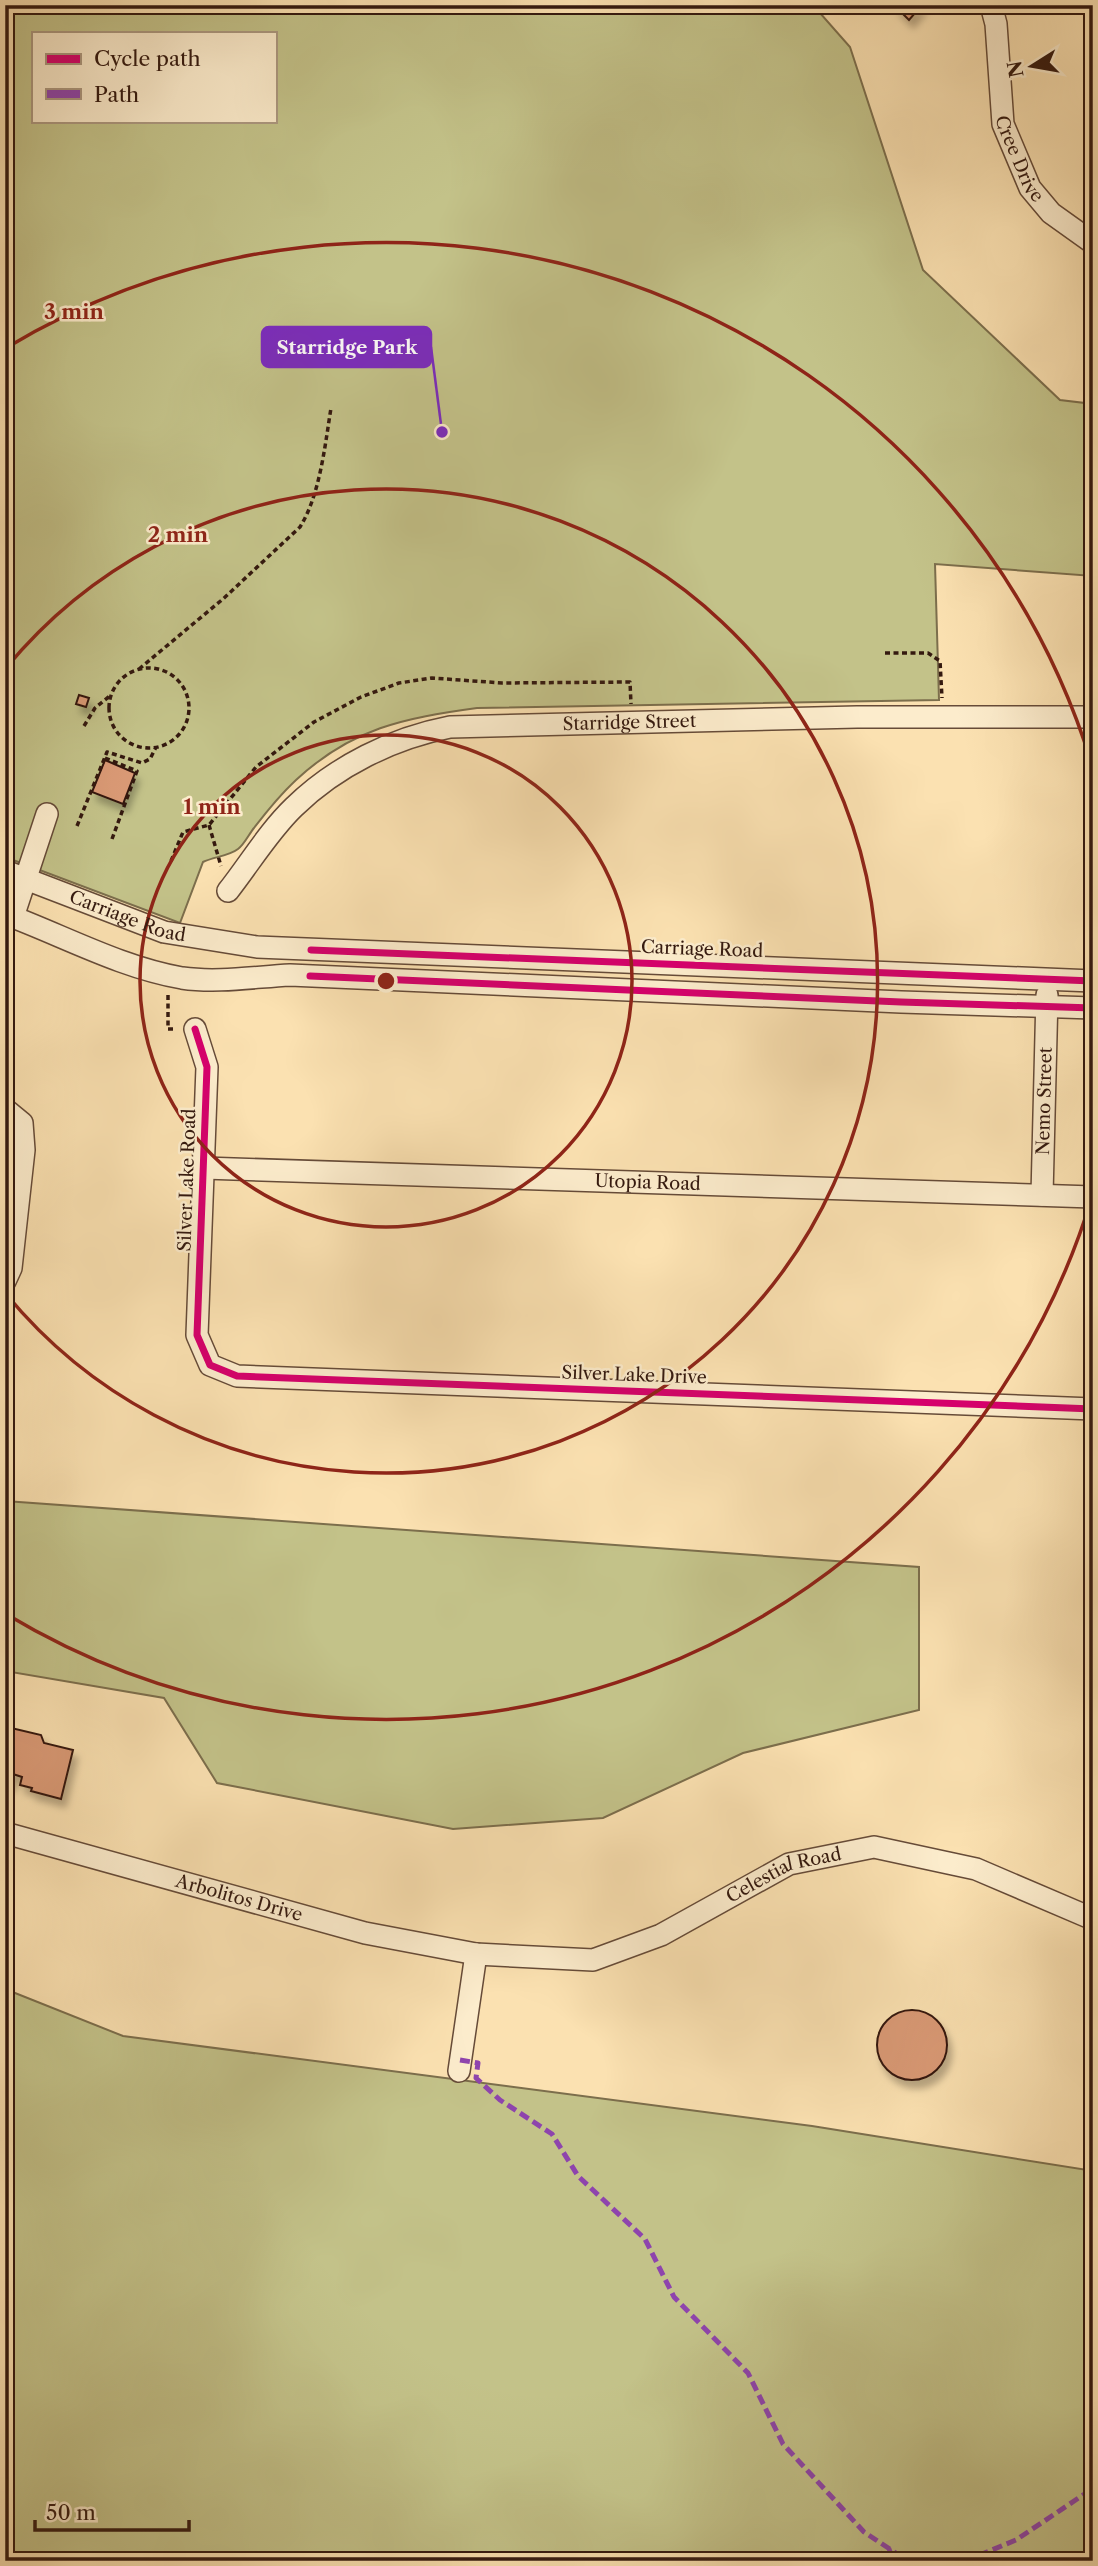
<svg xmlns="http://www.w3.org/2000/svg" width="1098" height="2566" font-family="'Libre Caslon Text',serif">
<defs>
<filter id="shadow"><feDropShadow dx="4.5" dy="8" stdDeviation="3.5" flood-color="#0004"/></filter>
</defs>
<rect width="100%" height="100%" fill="#fbe1b1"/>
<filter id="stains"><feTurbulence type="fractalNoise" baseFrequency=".00286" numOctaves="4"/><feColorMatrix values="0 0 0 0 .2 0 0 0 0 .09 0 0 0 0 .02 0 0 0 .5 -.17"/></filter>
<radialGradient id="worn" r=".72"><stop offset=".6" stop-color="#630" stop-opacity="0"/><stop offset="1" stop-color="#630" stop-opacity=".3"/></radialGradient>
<path fill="#c3c289" stroke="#7c6e4c" stroke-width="2" fill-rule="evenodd" d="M5,5H813L850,47L923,270L1060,400L1093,404V576L935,564L939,700L477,708C404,718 352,728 296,780C281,794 267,811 254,828C249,834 244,845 238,849C229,856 213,857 203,862L180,923L5,857ZM33,33H275V121H33Z
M5,1501L919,1567V1710L743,1753L603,1818L453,1829L217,1783L164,1698L5,1671Z
M5,1989L123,2036L812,2126L1087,2170L1093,2164V2561H5Z"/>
<path fill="#d99975" stroke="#34190f" stroke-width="2" filter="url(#shadow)" d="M894,5H922L909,20Z
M79,695L89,698L86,707L76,704Z
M105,760L135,773L123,804L92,792Z
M7,1727L41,1735L44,1743L73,1750L61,1799L31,1791L32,1788L20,1785L22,1777L13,1774L10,1784L5,1783Z
M877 2045a35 35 0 1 1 70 0a35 35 0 1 1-70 0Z"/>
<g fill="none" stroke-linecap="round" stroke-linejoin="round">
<g stroke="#664b38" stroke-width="24">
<g id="minor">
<path id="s1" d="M991,5L996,24L1003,124L1030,188L1051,213L1093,243"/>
<path id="s2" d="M5,871L164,932L257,947L1093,981"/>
<path id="s3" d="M228,891C250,863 269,831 294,807C336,766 393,738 450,727L857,717H1093"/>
<path d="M5,914C64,936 120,967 182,978C217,983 254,977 290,975L901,1002L1093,1008"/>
<path d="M13,917L47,814"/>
<path d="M195,1029L207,1067L197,1335L210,1365L237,1376L1093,1409"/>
<path d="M5,1109L22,1123L24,1150L11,1268L5,1281"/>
<path id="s4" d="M204,1168L1093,1197"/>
<path id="s5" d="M1042,1195L1047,995"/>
<path id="s6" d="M5,1833L365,1933L476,1954L593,1960L661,1935L789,1864L874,1847L976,1869L1093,1919"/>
<path d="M459,2071L476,1954"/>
</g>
</g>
<path stroke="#34190f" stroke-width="3.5" stroke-dasharray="5 3.5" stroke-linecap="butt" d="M885,653H928L940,661L942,698
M109 708a40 40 0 1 1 80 0a40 40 0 1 1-80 0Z
M139,669L223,599L300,527C320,495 325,445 331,408
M84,726L95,708L111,695
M105,758L137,771L112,839
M209,825L221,866
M77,826L107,752L142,763L150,759L156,747
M171,861L183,832L209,825L256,767L314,722L361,697L399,683L432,678L502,683L630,682L631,704
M168,995V1029H175"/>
<use href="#minor" stroke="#fceccc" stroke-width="21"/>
<path stroke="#8e44ad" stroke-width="5" stroke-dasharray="10 5" stroke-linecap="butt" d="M460,2060L478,2063L476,2078L500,2100L552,2134L578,2176L645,2239L674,2297L748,2373L783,2444L864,2532L908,2561
M859,2561L892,2550
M965,2561L1016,2540L1086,2493L1093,2492"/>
<g stroke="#fceccc" stroke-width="11">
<path id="cycleway" d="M311,950L1093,981
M310,976L901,1002L1093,1008
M195,1029L207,1067L197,1335L210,1365L237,1376L1093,1409"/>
</g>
<use href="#cycleway" stroke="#d6006c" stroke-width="7"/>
</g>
<g fill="none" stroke="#8f2418" stroke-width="3.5">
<circle cx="386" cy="981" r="246"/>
<path d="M6 668A492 492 0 1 1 6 1294"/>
<path d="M1092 1197A738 738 0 0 1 6 1614M6 348A738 738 0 0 1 1092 765"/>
</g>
<g text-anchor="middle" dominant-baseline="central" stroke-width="5" stroke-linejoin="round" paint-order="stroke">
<g font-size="18" fill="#34190f" stroke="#fceccc">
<text stroke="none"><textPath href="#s1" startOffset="158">Cree Drive</textPath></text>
<text stroke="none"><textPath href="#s3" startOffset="464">Starridge Street</textPath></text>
<text stroke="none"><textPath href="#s2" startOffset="131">Carriage Road</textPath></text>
<text transform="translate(702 949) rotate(2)">Carriage Road</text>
<text stroke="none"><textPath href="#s5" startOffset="94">Nemo Street</textPath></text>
<text transform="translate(187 1180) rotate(-88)">Silver Lake Road</text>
<text stroke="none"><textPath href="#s4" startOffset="444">Utopia Road</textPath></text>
<text transform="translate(634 1375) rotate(2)">Silver Lake Drive</text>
<text stroke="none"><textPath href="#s6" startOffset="814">Celestial Road</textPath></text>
<text stroke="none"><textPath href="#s6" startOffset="243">Arbolitos Drive</textPath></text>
</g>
</g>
<circle cx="386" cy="981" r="10" fill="#8f2418" stroke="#fceccc" stroke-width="3.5"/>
<g font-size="21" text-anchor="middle" font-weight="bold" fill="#8f2418" stroke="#fceccc" stroke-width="5" stroke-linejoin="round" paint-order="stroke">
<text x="74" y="319">3 min</text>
<text x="178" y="542">2 min</text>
<text x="212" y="814">1 min</text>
</g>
<path fill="none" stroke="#7b2cbf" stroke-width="2.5" d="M442 432L431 347"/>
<circle fill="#7b2cbf" stroke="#fceccc" stroke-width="2.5" cx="442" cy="432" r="7"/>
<rect fill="#7b2cbf" stroke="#7b2cbf" stroke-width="2.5" x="262" y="327" width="169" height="40" rx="7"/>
<g font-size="19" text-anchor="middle" font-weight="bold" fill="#fff">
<text x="347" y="354">Starridge Park</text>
</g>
<rect width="1098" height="2566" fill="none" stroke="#fbe1b1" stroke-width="28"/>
<rect x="7" y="7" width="1084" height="2552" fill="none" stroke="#34190f" stroke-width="3.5"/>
<rect x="14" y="14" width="1070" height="2538" fill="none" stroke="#34190f" stroke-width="2"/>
<rect x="32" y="32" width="245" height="91" fill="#fceccc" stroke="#ac9880" stroke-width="2"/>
<rect x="46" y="54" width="35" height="10" fill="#d6006c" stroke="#ac9880" stroke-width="2"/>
<text x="94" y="66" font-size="21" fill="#34190f">Cycle path</text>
<rect x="46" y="89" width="35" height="10" fill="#8e44ad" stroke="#ac9880" stroke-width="2"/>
<text x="94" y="102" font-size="21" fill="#34190f">Path</text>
<g transform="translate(1032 66) rotate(259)" stroke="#fceccc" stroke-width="5" paint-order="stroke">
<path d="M0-5L12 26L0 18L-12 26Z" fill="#34190f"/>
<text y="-10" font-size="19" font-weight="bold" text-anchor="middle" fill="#34190f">N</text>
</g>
<path d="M35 2520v10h154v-10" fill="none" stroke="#34190f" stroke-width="3.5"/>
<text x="46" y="2520" font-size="21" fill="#34190f" stroke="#fceccc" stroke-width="5" paint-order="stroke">50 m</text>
<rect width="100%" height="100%" filter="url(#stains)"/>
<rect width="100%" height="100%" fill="url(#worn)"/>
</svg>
